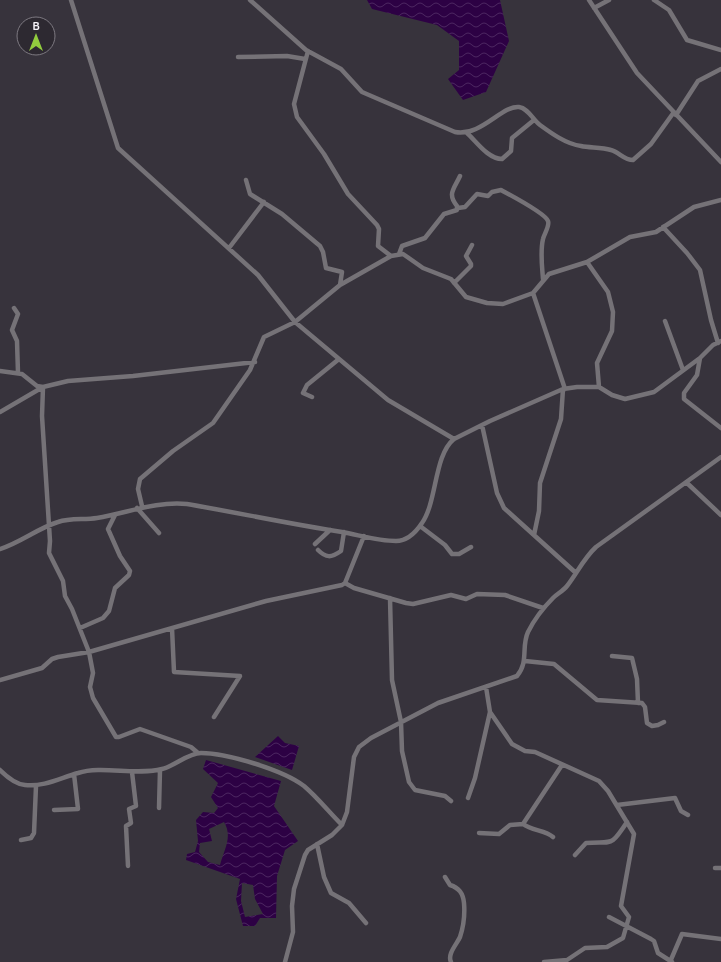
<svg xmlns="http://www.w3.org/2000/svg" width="721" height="962" font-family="Quicksand,sans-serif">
<defs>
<pattern id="water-waves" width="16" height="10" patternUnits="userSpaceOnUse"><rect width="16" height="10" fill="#2d0144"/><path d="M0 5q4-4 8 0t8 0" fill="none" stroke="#4c2660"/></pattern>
</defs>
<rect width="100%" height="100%" fill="#37333c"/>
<path fill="url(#water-waves)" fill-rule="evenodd" d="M367,0H500L509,41L486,92L463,100L448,79L459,70V41L437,25L372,9Z
M278,736L285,743L299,746L292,770L255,757Z
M206,760L281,781L274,806L298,841L285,850L277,876L276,918H260L255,926H243L236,899L240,879L186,860L187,854L195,852L198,841L196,820L203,812L214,813L218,808L211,797L218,783L203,769ZM224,822C233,837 224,849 220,865L208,862L199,852L200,843L212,841L209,829ZM242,883L253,885L255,899L263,914L245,917L241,901Z"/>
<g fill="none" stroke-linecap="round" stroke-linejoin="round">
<path stroke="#757277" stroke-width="4.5" d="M71,0L118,148L258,275L295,322L388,400L454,439
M250,0L306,50L341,69L362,92L455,132C481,137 502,105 519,107C528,108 533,120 540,125C551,133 566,144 581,146C590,148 601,147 611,150C619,152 624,160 633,160L651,144L674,112
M589,0L637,73L721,162
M654,0L669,10L687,40L721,50
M594,8L609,0
M308,51L294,104L297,117L324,154L348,194L377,225L379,229L378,246L391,256
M238,57L287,56L305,59
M676,115L698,81L721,69
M467,133C476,141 488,159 502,159L511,151L512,138L534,120
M246,180L250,194L282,214L320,246L323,252L326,268L342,272L340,285
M458,208L465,207L477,194L488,196L492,192L501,190C510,195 545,213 548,221C550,226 544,234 543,239C540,252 542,265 543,279
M663,227L687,253L700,270L711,320L718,343
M229,248L264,202
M399,254L402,246L425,238L444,214L457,210V206C447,194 454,189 460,176
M587,262L608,292L613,312L612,331L597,363L599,387
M454,283L471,266V264L466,256L472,245
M533,293L565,389
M14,308L18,314L12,330L17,341L18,373
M665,321L683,370
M700,358L697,375L684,393V399L721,428
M0,371L22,374L37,386L43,387L68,381L133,376L255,362
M312,397L303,393L307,385L339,359
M0,412L43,387L42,416L50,541L49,553L63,581L65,596L72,609L89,652L93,673L90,687L93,698L116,737H119L140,729L191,747L198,753
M482,425L497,493L504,508L576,573
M687,483L721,515
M142,506L138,489L140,479L173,451L213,423L250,370L264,337L295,322L340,285L391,256L403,254L423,268L451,279L466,297L487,303L503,304L533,293L549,274L587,262L630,237L656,232L694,207L721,200
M137,508L159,533
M420,526L445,545L452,554H459L471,547
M534,535L539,511L540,483L561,419L563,389
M315,544L330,530
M0,549C20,543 38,528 58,522C70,518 84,520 97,518C128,513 155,501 187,504C239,513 290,524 342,532C359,535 378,541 396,541C407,541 416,532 422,523C437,502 434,455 454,439L490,421L563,389L577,387H599L612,395L625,399L654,392L700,358L713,345L721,341
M318,550C326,558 331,558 341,551L344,532
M345,583L354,588L406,603L413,604L451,595L466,599L477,594L505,595L543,608
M390,598L392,680L401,722L402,751L409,782L415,790L445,796L451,801
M80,628L103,618L109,611L115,588L129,575L130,571L120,556L108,529L115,515
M172,628L174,672L240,676L214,717
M612,656L632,658L637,679L638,703
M525,661L554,664L597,700L642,703L645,707L647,723L652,726L658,725L664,722
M0,680L42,668L52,659L58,657L89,652L266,601L342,585L345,583L364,536
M486,687L490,712L512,744L525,751L535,752L599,781L608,791L634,834L621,906L629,917L623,938L607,947L585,948L567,960L544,962
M0,770C7,777 15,784 25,785C44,787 60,778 78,773C102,765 136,776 162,769C175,766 188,753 201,753C227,753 283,770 304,786C317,797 329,812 342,825
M468,798L475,778L490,712
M617,805L675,798L681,811L688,815
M159,808L160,770
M54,810L78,809L74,774
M523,824L562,765
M479,833L499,834L510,825L523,824C532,831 545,830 553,837
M21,840L31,838L34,833L36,786
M317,844L324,877L331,893L349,903L366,923
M575,855L586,843C613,841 610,848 627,822
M128,866L126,826L131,823L129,809L136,806L132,772
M715,868H721
M445,877L450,885C459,888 463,893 464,903C465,915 464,925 460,937C457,944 447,954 451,962
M609,917L651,939L654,941L658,953L672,962
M285,962L293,932L292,906L294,889L305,855L308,850L332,835L342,825L347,812L354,757L359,747L371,738L438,703L517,676C529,662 521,647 528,632C534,620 543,608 553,598C557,594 563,591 567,586C577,573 584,558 596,547L721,457
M670,962L682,934L721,939"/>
</g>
<g transform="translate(36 36)"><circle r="19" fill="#2d2931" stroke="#7d7981"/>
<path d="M0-3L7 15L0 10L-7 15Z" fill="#92cd3e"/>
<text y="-6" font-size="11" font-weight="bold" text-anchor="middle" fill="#f5f2f8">B</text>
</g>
</svg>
